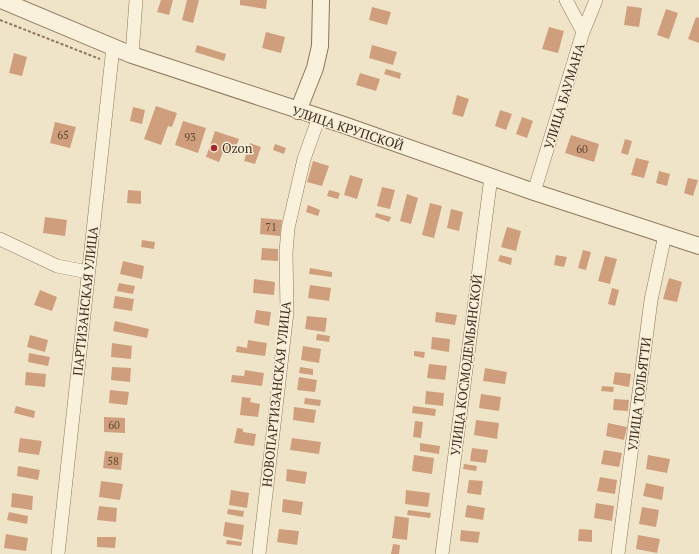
<svg xmlns="http://www.w3.org/2000/svg" width="699" height="554" font-family="'PT Serif',serif">
<rect width="100%" height="100%" fill="#f0e4c8"/>
<path fill="#cf9f7d" d="M161,0H173L169,15L157,12Z
M187,0H199L193,23L182,20Z
M240,0H267L266,9L240,5Z
M627,6L642,8L639,27L624,25Z
M372,7L391,12L387,25L369,20Z
M666,9L678,13L669,39L657,35Z
M696,17L699,18V43L688,39Z
M549,27L564,31L558,53L542,49Z
M266,32L285,37L281,53L262,48Z
M197,45L226,54L224,61L195,52Z
M372,45L397,52L393,65L369,58Z
M14,53L27,57L22,76L9,73Z
M386,69L401,73L400,79L384,74Z
M360,73L380,79L376,91L356,85Z
M457,95L469,99L463,117L452,114Z
M156,106L177,113L172,127L168,126L161,145L144,139Z
M133,107L145,110L142,124L130,121Z
M500,110L512,114L506,130L495,126Z
M522,117L533,121L527,138L516,134Z
M183,121L206,128L198,153L175,145Z
M55,122L76,127L70,148L50,143Z
M215,131L239,139L233,155L223,152L219,162L206,157Z
M571,135L599,144L594,162L565,153Z
M625,139L632,141L628,155L621,153Z
M250,143L261,147L255,164L244,161Z
M275,144L286,148L284,154L273,150Z
M636,158L649,161L644,178L631,175Z
M313,161L329,166L322,186L307,182Z
M659,171L670,174L667,186L656,183Z
M350,175L363,179L357,199L344,195Z
M688,178L698,180L693,196L684,193Z
M382,187L395,190L390,209L377,206Z
M128,190L141,191V204L127,203Z
M329,190L340,193L338,199L327,196Z
M407,194L418,198L411,224L400,221Z
M430,203L442,206L434,238L422,235Z
M308,205L320,210L318,216L306,212Z
M451,209L463,212L459,231L447,228Z
M376,213L391,217L389,222L375,217Z
M45,217L67,220L65,236L43,233Z
M261,218L282,220L280,236L260,234Z
M507,227L521,231L516,251L501,247Z
M142,240L155,242L154,249L141,247Z
M262,248L278,249V261L261,260Z
M583,250L591,252L586,270L578,268Z
M500,255L512,258L511,265L498,261Z
M556,255L567,257L564,267L554,265Z
M605,256L617,259L610,284L598,281Z
M123,261L144,266L142,279L120,274Z
M310,268L332,272V277L309,274Z
M669,278L682,282L677,302L663,299Z
M254,279L275,282L274,295L253,293Z
M119,283L135,286L133,294L117,291Z
M310,285L331,288L329,301L308,298Z
M612,288L619,290L615,306L608,304Z
M40,290L57,297L52,311L34,305Z
M115,296L134,299L132,311L113,308Z
M256,310L271,312L269,326L254,323Z
M436,312L457,315L455,325L435,322Z
M307,316L327,318L325,332L305,329Z
M115,321L149,329L147,338L113,331Z
M317,334L330,336L329,342L316,340Z
M30,335L48,340L45,352L27,347Z
M432,337L450,339L449,352L431,349Z
M248,340L267,343L265,356L236,352L237,346L247,348Z
M112,343L132,346L131,359L111,357Z
M303,346L321,349L319,363L301,360Z
M414,351L425,352L424,358L414,356Z
M29,353L50,357L48,366L28,362Z
M429,364L447,366L445,380L427,378Z
M112,367L131,368L130,382L111,380Z
M300,367L313,369V375L299,373Z
M485,368L507,372L505,384L483,381Z
M245,370L264,373L262,386L231,382L232,375L244,376Z
M26,372L46,374L45,387L25,385Z
M615,372L631,374L629,387L613,384Z
M299,377L317,380L315,392L297,390Z
M602,386L614,387L613,392L601,391Z
M110,390L129,392L127,405L109,403Z
M426,391L444,393L443,406L425,404Z
M481,394L501,397L499,411L479,408Z
M242,397L251,398L250,402L260,404L258,417L240,415Z
M305,398L321,400L320,406L304,404Z
M614,399L629,400L628,411L613,410Z
M16,406L35,411L34,418L14,413Z
M413,406L436,409L435,416L412,413Z
M294,407L316,410L314,423L293,420Z
M104,417L125,418V433L104,432Z
M476,420L499,423L497,439L474,435Z
M415,421L423,422L421,438L413,437Z
M608,423L627,427L624,440L606,436Z
M237,428L243,429V432L256,434L254,446L234,443Z
M20,438L42,441L39,455L18,452Z
M292,438L321,442L319,454L290,450Z
M420,443L440,446L439,454L420,451Z
M472,448L488,450L486,463L470,461Z
M604,450L622,453L619,467L601,464Z
M105,451L123,453L121,470L103,468Z
M414,455L434,458L432,474L412,471Z
M648,455L670,459L667,473L646,469Z
M464,464L477,466L476,471L463,469Z
M18,466L40,470L38,480L17,476Z
M287,469L307,472L305,484L286,481Z
M600,477L617,480L615,494L597,491Z
M469,480L483,481L481,495L467,493Z
M101,481L123,484L120,500L99,497Z
M646,483L664,487L662,500L643,496Z
M231,490L249,493L247,508L229,505Z
M406,490L430,493L428,507L405,504Z
M12,493L33,496L32,510L11,507Z
M283,499L303,502L301,515L282,512Z
M596,503L614,506L612,521L594,518Z
M467,505L485,508L483,520L465,517Z
M99,506L117,508L116,522L97,520Z
M642,507L659,510L656,527L639,524Z
M228,509L244,511L243,517L227,514Z
M408,510L431,513L430,518L407,515Z
M9,512L28,516L27,524L7,520Z
M395,516L409,518L407,540L392,538Z
M225,522L244,525L242,540L223,536Z
M279,529L299,531L297,545L277,542Z
M579,529L592,530V542L578,541Z
M461,530L480,532L478,543L460,541Z
M6,534L28,538L26,551L4,548Z
M638,535L660,539L657,553L636,549Z
M97,537H116L115,548L97,547Z
M227,540L242,542L241,546L226,544Z
M393,544L400,545L399,554H391Z"/>
<g fill="none" stroke-linecap="round" stroke-linejoin="round">
<g stroke="#8d765c" stroke-width="14">
<path id="minor" d="M566,0L583,32
M132,55L136,0
M534,192L583,32L596,0
M0,239L57,266L88,272
M58,554L113,47
M259,554L287,312L286,252L288,228L304,159L319,117
M442,554L491,177
M618,554L651,300L665,235"/>
</g>
<g stroke="#8d765c" stroke-width="18">
<path id="tertiary" d="M1,0L132,55L344,125L534,192L699,246
M298,111L315,68L320,46L321,0"/>
</g>
<path stroke="#8d765c" stroke-width="2" stroke-dasharray="3 2" stroke-linecap="butt" d="M0,20L100,59"/>
<use href="#minor" stroke="#faf1dc" stroke-width="13"/>
<use href="#tertiary" stroke="#faf1dc" stroke-width="16"/>
</g>
<circle fill="#9e2a2b" stroke="#f7eed8" stroke-width="1.5" cx="214" cy="148" r="4"/>
<g text-anchor="middle" dominant-baseline="central" stroke-width="3" stroke-linejoin="round" paint-order="stroke">
<g font-size="11" fill="#624a37">
<text x="63" y="135">65</text>
<text x="190" y="137">93</text>
<text x="582" y="149">60</text>
<text x="271" y="227">71</text>
<text x="114" y="425">60</text>
<text x="113" y="461">58</text>
</g>
<g font-size="13" fill="#3d2e20" stroke="#f7eed8">
<text transform="translate(564 96) rotate(-73)">УЛИЦА БАУМАНА</text>
<text transform="translate(348 128) rotate(18)">УЛИЦА КРУПСКОЙ</text>
<text transform="translate(85 301) rotate(-84)">ПАРТИЗАНСКАЯ УЛИЦА</text>
<text transform="translate(466 365) rotate(-83)">УЛИЦА КОСМОДЕМЬЯНСКОЙ</text>
<text transform="translate(276 394) rotate(-84)">НОВОПАРТИЗАНСКАЯ УЛИЦА</text>
<text transform="translate(639 394) rotate(-83)">УЛИЦА ТОЛЬЯТТИ</text>
</g>
<g font-size="13" fill="#3d2e20" stroke="#f7eed8" text-anchor="start">
<text x="222" y="148">Ozon</text>
</g>
</g>
</svg>
